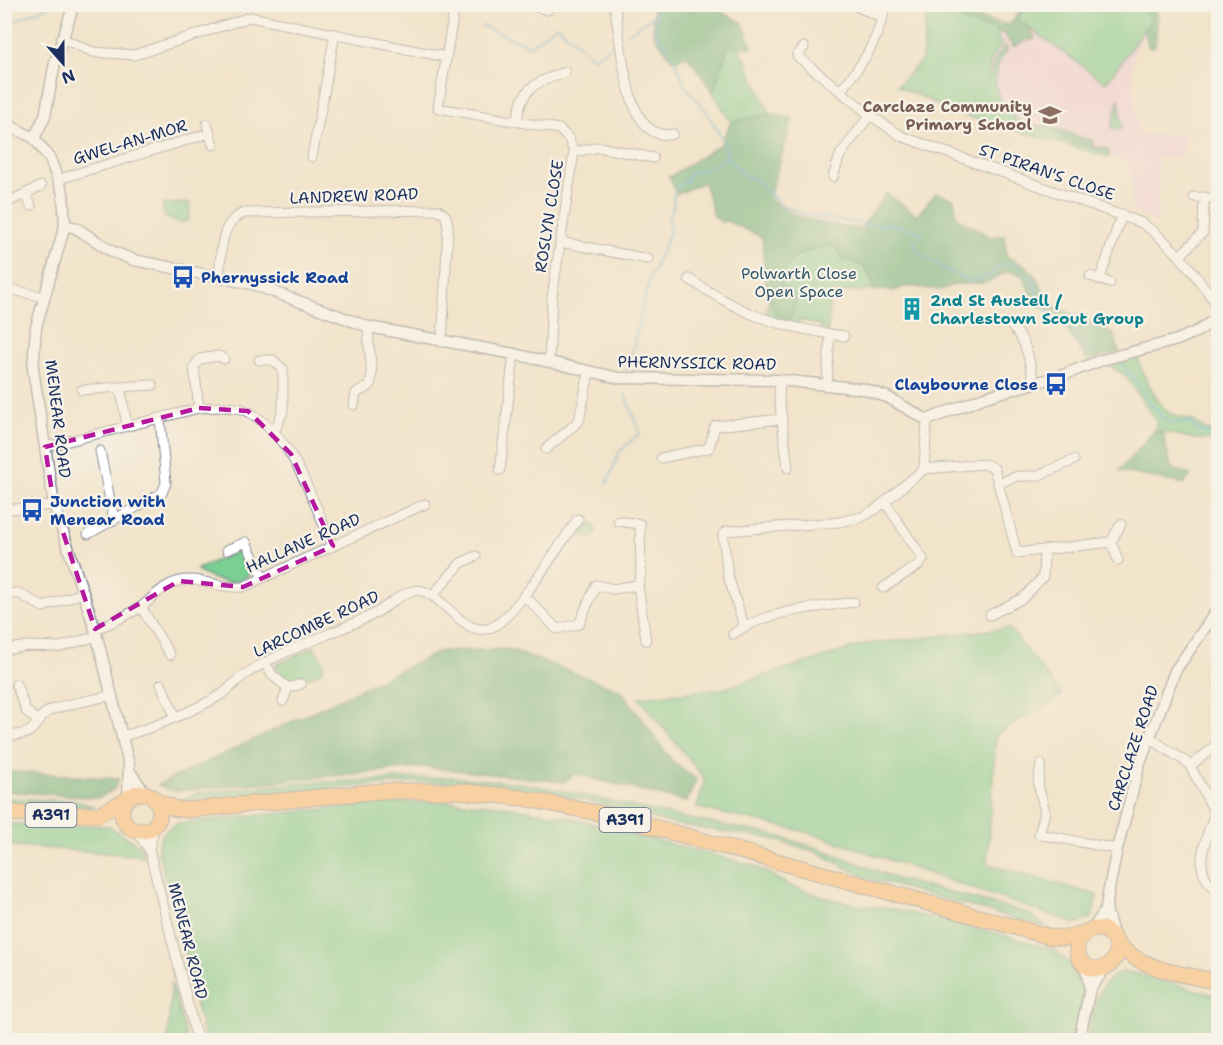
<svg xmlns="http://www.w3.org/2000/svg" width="1223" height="1045" font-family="'Shantell Sans',sans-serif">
<rect width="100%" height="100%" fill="#f7f3e8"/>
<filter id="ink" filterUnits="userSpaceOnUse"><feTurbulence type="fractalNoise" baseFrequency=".0167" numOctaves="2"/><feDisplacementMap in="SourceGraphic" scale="12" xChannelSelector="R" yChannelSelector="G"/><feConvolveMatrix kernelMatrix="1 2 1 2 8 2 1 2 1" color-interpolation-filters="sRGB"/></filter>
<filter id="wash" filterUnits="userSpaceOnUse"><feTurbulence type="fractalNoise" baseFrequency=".008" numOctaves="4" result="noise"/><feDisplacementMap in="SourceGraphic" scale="24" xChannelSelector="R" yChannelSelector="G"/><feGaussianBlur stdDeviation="1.35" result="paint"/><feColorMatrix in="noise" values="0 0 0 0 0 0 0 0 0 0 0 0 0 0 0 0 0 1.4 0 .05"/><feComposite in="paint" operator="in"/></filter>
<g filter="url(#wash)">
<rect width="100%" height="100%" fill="#f2e4cb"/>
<path fill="#f3cfdf" d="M1024,5H1147L1158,14L1135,50L1132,70L1138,134L1184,135L1182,158L1158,157L1157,223L1132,211L1131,162L1017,133L959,114L897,86L922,60L926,20L950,11L1010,25Z"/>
<path fill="#7acf92" stroke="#4a7f78" stroke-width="1.5" d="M1027,4L1134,5L1153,18L1106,83L1017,19Z
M931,6L960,14L964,19L991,27L1001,33L997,35L1002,45L992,58L988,77H991L994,62L1005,46L1008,49C991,67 992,93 1008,112C1013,117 1019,119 1021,126H1049L1077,143L1101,150V155L959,114L897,86L922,60L926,20Z
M728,46H739L770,114L731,122L713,92Z
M1119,98L1122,128L1118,130L1112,127Z
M190,203L189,220L179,223L165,217L162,204Z
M816,246H836L842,259C864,263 870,268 874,290L830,293L828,330L821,329V325L799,320L797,326L766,317L769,299L763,265Z
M1138,357C1140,371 1159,407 1171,414C1187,422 1190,415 1205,430L1218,431V440L1194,439L1155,430L1156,421L1125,375L1108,365Z
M582 531a7 7 0 1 1 14 0a7 7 0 1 1-14 0Z
M240,550C247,554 251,565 251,572C237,590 214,580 199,572L197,569Z
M1009,628L1062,695L996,735L987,864L1097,895L1092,918L1076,924L811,833L697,808L705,779L638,697L722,689L866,644Z
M314,647L323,662V670C309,680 289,685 276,671V665Z
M451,777L519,783L569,792L678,817L769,834L821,849L897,879L1030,914L1046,927L867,878L817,852L768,838L679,825L585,800L533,791L469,783L420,782L182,800L198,793L302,783Z
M4,798L76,801L95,807L5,805Z
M438,801L499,805L570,818L755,866L790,886L824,897L861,906L888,908L996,933L1054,950L1071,965L1085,988L1074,1040H205L194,999V983L158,852C158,836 164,831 178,823L374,804Z
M5,824L108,826L142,847L144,856L5,845Z
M1120,972L1134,973L1218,996V1040H1087C1092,1013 1094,986 1120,972Z
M171,982L187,1040H168Z"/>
<path fill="#63b27c" stroke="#3f706d" stroke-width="1.5" d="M653,5H719L721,12L743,23L752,47L728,46L713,92L688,56L672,60L653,33Z
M1024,5H1027L1017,19L1031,29L1029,31L1034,35V40L1024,41L1013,47L1004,34L991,27L986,29L963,21L960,14L1010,25Z
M1134,5H1147L1158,14L1155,46L1149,48L1144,30L1152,18Z
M770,114L793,118L769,197C791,221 830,225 861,229L886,193L917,215L936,193L954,199L957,218L991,237L1004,235L1007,257L1026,266L1036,277L1050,304L1114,334L1119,352L1087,361L1055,311L1037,305L1022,275L1008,271L986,283L955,284L941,290L907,286L893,291L874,290C870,268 864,263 842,259L836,246C811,246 783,256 781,284L796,297L791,319L776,315L766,287L762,237L727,221L721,222L714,216L704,182L677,194L669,177L721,144L731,122Z
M1056,129L1093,141L1092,146L1108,149L1109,157L1101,155V150L1065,140Z
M1155,430L1163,433L1171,468L1191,475L1184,484L1119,471Z
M509,649L621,690L671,760L696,779L687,802L575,774L564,782L426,767L175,791L158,785L441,651Z
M4,771H5L119,779L114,789L99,798L5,791Z"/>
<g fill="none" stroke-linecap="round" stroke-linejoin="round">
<path stroke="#56a7d0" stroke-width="2" d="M657,4L655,31L675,59L685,86L704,108L725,143L727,158L745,176L755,179L783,206L811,216L882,226L889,223L921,233L922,236L914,242L915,249L939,266L971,282L990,275L1001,265L1016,264L1035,284L1038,303L1078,335L1081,344L1088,350H1095
M4,26L54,4
M482,26L530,46L557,25L593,58L614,44
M627,34L656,14
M1117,361C1139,376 1147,407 1169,423L1189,422L1200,432L1218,435
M627,372L650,278L670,232L669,218L673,208L674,192L679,185L687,181L689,174L716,165L726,157
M607,484L620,451L640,433L625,395"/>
</g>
</g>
<g filter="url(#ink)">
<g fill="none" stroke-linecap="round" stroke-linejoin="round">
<g stroke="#868a94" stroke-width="11">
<path id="minor" d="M455,4L438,108L559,129L569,139L574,152L552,297L549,362
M526,4L547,10
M614,4C622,34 622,145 673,134
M851,4L883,18
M1214,4L1218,7
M61,38L93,52L134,55L250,17L446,57
M804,47L797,56L870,115L901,136L1142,223C1175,246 1195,274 1218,306
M840,91C865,61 877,43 886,4
M517,121C522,86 534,84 565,72
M207,124L213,145
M574,152L599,147L653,158
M312,157L335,34
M833,177L840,155L870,115
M59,179L210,133
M26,194L31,206
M1194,197L1216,198
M4,204L41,186
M560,242L648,259
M1181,255L1203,232L1204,197
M1090,276L1110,283
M219,277C222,254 218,223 244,213L438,210L446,216L448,227L442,342
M689,279C741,313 768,324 830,334L827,384
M1100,279L1122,214
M4,288L44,297
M1007,323C1027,336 1029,361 1034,382
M830,334L844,336
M259,360H273L283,369V411L274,433
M780,380L779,397L788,468
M120,387L153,385
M82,390L120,387L127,425
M354,405L356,393L370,386C375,366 366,347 369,327
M199,408L194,367L200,359L219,356L224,359
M45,447L199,408C214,407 235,405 249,412C295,438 312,501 333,546
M546,449L579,421L589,373
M100,451L114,520
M661,458L709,448L715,426L782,419
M924,469L984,464L994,468L1017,553L1111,542L1121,524
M500,470L514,354
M998,483L1018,476H1037L1074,460
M4,510L54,505
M88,534L162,493L166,483L160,419
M1111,542L1118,560
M227,550L246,542L263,578
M638,585L646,640
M883,588L919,565L923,559L885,502
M4,595L18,593L43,607L83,593
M524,595L557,629L579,624L596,585L613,589L638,585L641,574L640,524L618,521
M432,596L461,563L476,556
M141,607L170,655
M990,615L1023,598L1043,577L1044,551
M744,626L728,576L723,535L727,531L839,522L862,517L876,509L924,469L927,420
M95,629C111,624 126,616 141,607C153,598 163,585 179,581C200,576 221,590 243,587L425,504
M733,634C766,610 815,608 854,602
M4,650L27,646L60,647L97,636
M266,664L272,675L288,688L283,701
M16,684L26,711L39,722
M161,684L175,716
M288,688L301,684
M4,735C44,737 28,721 51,710C70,703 93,700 112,695
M122,736C149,730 198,709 222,694C231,688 237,679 246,674C285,648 332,635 374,614C386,608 399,594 412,591C438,583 461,639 490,628C514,620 561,542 578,519
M1150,738L1189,764L1215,813C1206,840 1189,872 1218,890
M1041,764L1038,784L1045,812L1039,834L1117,849
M1190,766L1218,744
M136,831L149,849L197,1040
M149,849L155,826"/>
</g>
<g stroke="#868a94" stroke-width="13">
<path id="tertiary" d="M4,123L34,138L50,159L63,193L65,225L36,327L33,369L54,505L95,629L129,765L128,798
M34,138L45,116L55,62L74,4
M65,225L76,228L113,252L134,260L252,284L369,327L514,354L619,378L780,380L864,389L887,397L927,420L985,397L1063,375L1102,360L1177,340L1198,331L1218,317
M131,773L145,793
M1092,930L1106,909
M1114,937L1106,909L1108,894L1117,849L1140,763L1175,671L1218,609
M1090,989L1105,968
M1079,1040L1090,989L1085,964"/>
</g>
<g stroke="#868a94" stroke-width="17">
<path id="trunk" d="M122 812a19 19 0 1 1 38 0a19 19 0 1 1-38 0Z
M156,801L177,809L188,810L381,791H458L523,798L617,817L1051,937L1065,938L1084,933
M4,813L97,815L125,801
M1077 949a20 20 0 1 1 40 0a20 20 0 1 1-40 0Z
M1117,943C1140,970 1184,974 1218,982"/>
</g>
<use href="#minor" stroke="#fff" stroke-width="9"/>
<use href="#tertiary" stroke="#fff" stroke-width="10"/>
<use href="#trunk" stroke="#ffbb71" stroke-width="15"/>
</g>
</g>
<path d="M0 0H1223V1045H0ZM199,408L248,411L291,454L333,546L243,587L179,581L95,629L54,505L45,447Z" fill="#f2e4cb" fill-opacity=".55" fill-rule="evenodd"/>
<path fill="none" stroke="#b5179e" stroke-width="4.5" stroke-dasharray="12 8" stroke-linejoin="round" d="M199,408L248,411L291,454L333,546L243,587L179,581L95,629L54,505L45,447Z"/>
<defs>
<g id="school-bare" transform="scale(1.8)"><path d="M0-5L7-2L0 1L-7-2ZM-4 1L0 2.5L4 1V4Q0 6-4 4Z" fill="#8d6e63" stroke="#f7f3e8" stroke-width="2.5" paint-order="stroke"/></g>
<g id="bus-bare" transform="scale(1.8)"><path d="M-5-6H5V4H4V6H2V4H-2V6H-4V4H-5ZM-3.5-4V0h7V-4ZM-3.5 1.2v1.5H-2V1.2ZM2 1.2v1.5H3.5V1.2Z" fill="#1a4fb4" stroke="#f7f3e8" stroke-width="2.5" paint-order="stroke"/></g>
<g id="building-bare" transform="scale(1.8)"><path d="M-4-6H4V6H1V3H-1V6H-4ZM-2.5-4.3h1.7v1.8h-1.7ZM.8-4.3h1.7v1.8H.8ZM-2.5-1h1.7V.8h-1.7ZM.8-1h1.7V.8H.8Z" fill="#0f9aa8" stroke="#f7f3e8" stroke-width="2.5" paint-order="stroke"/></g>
</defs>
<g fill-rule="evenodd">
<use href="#school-bare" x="1050" y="115"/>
<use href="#bus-bare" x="183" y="277"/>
<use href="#building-bare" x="912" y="309"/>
<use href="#bus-bare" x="1056" y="384"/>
<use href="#bus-bare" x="32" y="510"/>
</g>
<g text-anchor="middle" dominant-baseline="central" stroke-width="4.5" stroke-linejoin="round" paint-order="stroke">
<g fill="#f7f3e8" stroke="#5d6a87" stroke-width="1.5">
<rect x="25.5" y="803" width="51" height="24" rx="4.5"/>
<rect x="599.5" y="808" width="51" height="24" rx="4.5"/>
</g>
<g font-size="15" font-weight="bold" fill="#1b2f5e">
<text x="51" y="815">A391</text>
<text x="625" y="820">A391</text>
</g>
<g font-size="16" font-weight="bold" fill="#785e54" stroke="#f7f3e8" text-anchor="end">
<text x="1032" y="106">Carclaze Community<tspan x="1032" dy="18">Primary School</tspan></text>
</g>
<g font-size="16" fill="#1b2f5e" stroke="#f7f3e8">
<text transform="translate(130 142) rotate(-17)">GWEL-AN-MOR</text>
<text transform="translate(1047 172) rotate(19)">ST PIRAN'S CLOSE</text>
<text transform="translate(354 196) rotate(-2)">LANDREW ROAD</text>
<text transform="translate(549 216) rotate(-81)">ROSLYN CLOSE</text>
<text transform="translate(697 363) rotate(1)">PHERNYSSICK ROAD</text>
<text transform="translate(58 419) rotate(83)">MENEAR ROAD</text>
<text transform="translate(303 543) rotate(-24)">HALLANE ROAD</text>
<text transform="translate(316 624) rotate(-25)">LARCOMBE ROAD</text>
<text transform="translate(1133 748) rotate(-72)">CARCLAZE ROAD</text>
<text transform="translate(188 941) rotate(76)">MENEAR ROAD</text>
</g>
<g font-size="16" fill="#33576b" stroke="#f7f3e8">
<text x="799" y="273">Polwarth Close<tspan x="799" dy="18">Open Space</tspan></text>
</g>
<g font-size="16" font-weight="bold" fill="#164399" stroke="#f7f3e8" text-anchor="start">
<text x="201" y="277">Phernyssick Road</text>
<text x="1038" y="384" text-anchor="end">Claybourne Close</text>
<text x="50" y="501">Junction with<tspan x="50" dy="18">Menear Road</tspan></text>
</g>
<g font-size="16" font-weight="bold" fill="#0d838f" stroke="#f7f3e8" text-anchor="start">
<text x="930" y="300">2nd St Austell /<tspan x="930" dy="18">Charlestown Scout Group</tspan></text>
</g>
</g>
<rect width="1223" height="1045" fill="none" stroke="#f7f3e8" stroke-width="24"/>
<g transform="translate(63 63) rotate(159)" stroke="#f7f3e8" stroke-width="4.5" paint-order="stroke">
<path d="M0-4.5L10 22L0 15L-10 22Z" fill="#1b2f5e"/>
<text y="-9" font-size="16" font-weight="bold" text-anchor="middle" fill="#1b2f5e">N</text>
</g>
</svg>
